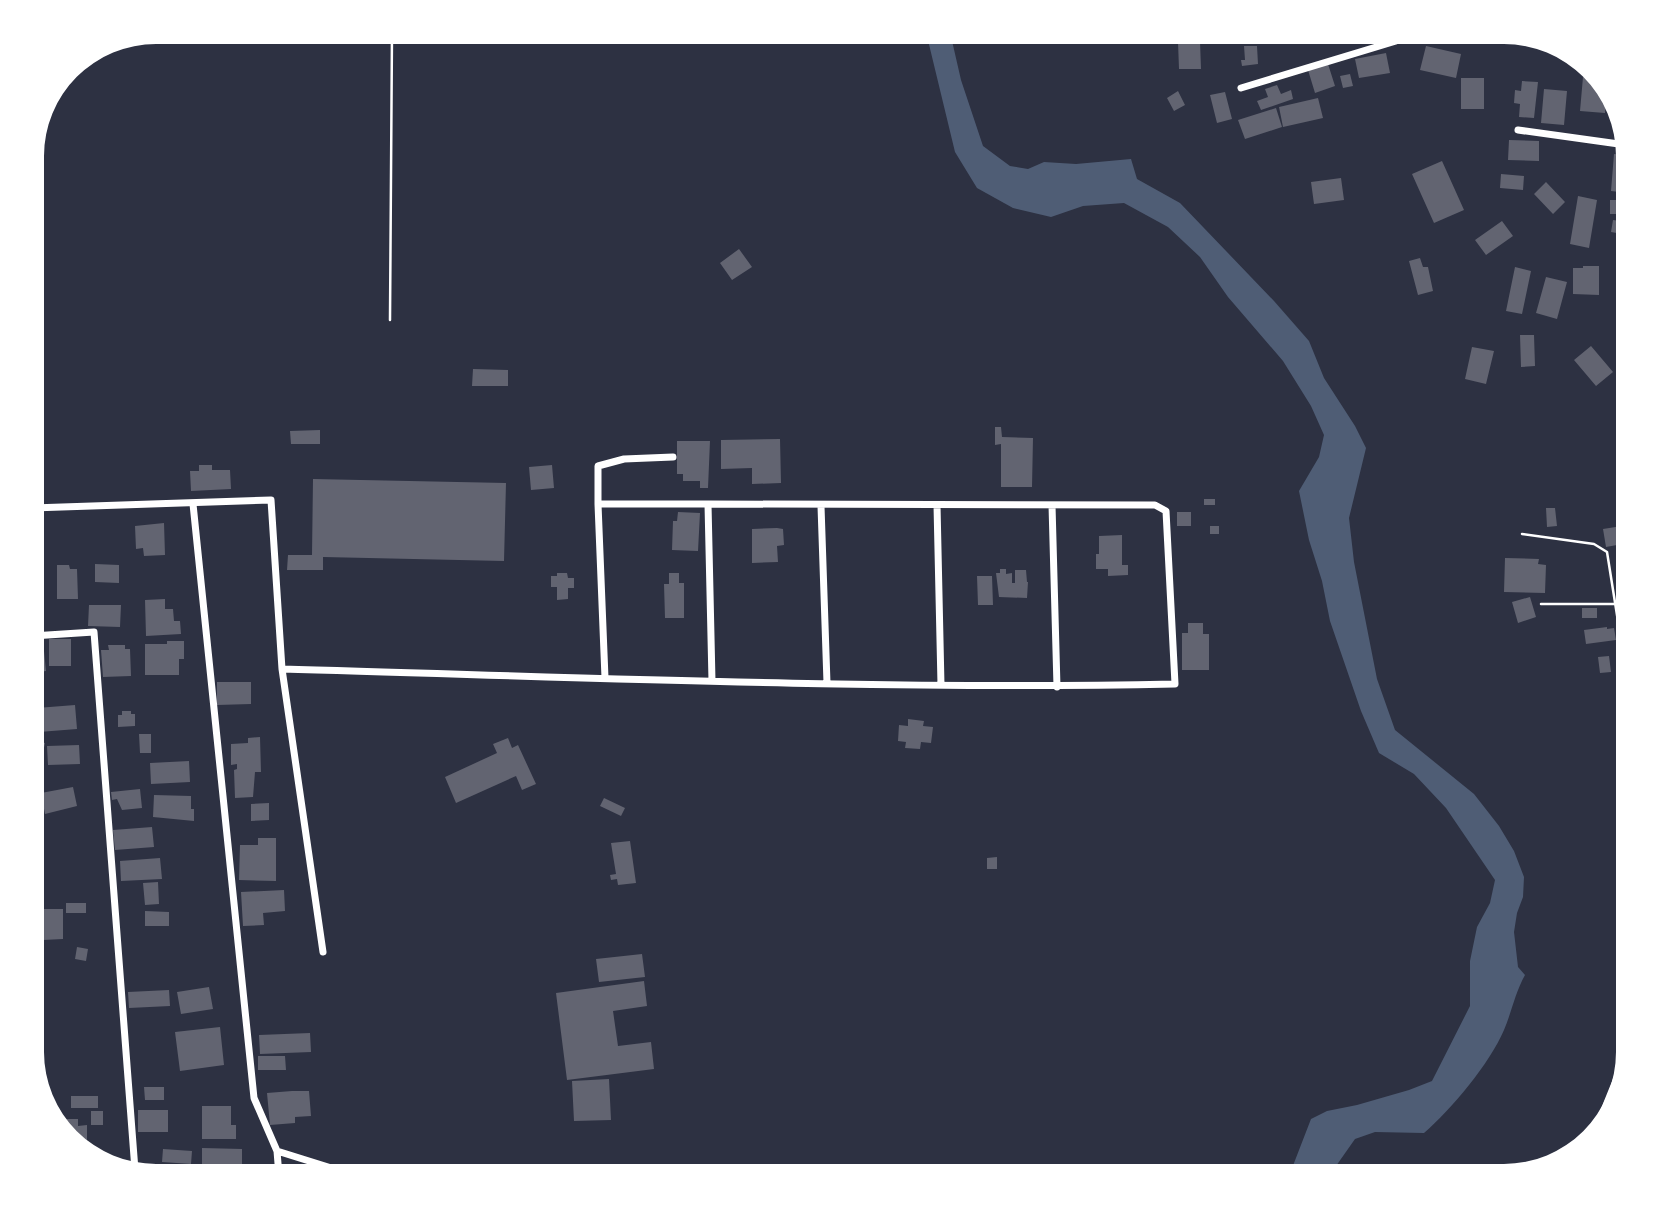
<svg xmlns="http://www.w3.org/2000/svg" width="1660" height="1208" font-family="'Fira Sans Condensed',sans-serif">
<rect width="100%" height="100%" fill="#2d3142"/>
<path fill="#4f5d75" d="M926,32H950L961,80L983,146L1010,166L1028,169L1044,162L1076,164L1131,159L1137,179L1180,203L1274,301L1309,341L1324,378L1355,426L1366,448L1349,518L1354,562L1377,679L1395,730L1474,794L1499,826L1514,851L1524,877L1523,897L1517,913L1514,932L1518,967L1525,975C1515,993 1512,1011 1504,1030C1490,1063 1451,1110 1424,1133L1375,1132L1355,1139L1329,1176H1289L1311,1119L1327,1111L1357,1105L1409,1090L1432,1081L1470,1006V961L1477,927L1490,903L1495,880L1446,808L1414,774L1379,753L1361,711L1330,621L1322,581L1309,540L1299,491L1319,457L1324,435L1311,406L1283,361L1228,297L1200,257L1168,227L1124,203L1083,206L1051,217L1013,208L977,188L955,152Z"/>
<path fill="#626471" d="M1344,32H1373V33L1344,36Z
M1200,41L1201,69H1179L1178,42Z
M1244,46H1257L1258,64L1242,66L1241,60H1245Z
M1426,46L1461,54L1456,78L1420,70Z
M1386,53L1390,73L1359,78L1355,59Z
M1328,64L1335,86L1315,93L1308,70Z
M1350,74L1353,86L1343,88L1340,76Z
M1583,77L1597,78L1607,90L1605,113L1580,111Z
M1461,78H1484V109H1461Z
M1522,81L1538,82L1534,118L1519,117L1520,104L1514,103L1515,90L1521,91Z
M1277,85L1281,94L1291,90L1293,99L1261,110L1257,101L1268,97L1265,89Z
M1544,89L1567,91L1564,125L1541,123Z
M1178,91L1185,105L1174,111L1167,98Z
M1225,92L1232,119L1217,123L1210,95Z
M1318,98L1323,118L1283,127L1279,107Z
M1276,108L1282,127L1245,139L1238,120Z
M1509,140L1539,141V161L1508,160Z
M1614,154L1628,156V193L1611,191Z
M1442,161L1464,210L1434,223L1412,174Z
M1501,174L1524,176L1523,190L1500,188Z
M1341,178L1344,200L1314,204L1311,182Z
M1546,182L1565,202L1553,214L1534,194Z
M1578,196L1597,200L1589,248L1570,244Z
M1620,196H1628V219H1622V214H1610V200H1620Z
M1613,220L1628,222V235L1611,232Z
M1502,221L1513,236L1486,255L1475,240Z
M739,249L752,267L732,280L720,263Z
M1420,258L1423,267H1428L1433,291L1418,295L1409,261Z
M1583,266H1599V295L1573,294V268H1583Z
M1515,267L1531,271L1522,314L1506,311Z
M1546,277L1567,282L1557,319L1536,313Z
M1520,335H1534L1535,366L1521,367Z
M1591,346L1613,372L1596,386L1574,360Z
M1472,347L1494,351L1486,384L1465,379Z
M473,369L508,370V386H472Z
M995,427H1001L1002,437L1033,438L1032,487H1001V444L995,445Z
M320,430V444H291L290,431Z
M780,439L781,483L752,484V468L721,469V440Z
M677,441H710L708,488H700V481H683V474H677Z
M199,465H212V470H230L231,489L191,491L190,471H199Z
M552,465L554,488L531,490L529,467Z
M313,479L506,483L504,561L323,557V570H287L288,555H312Z
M1624,487L1628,488V509L1622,508Z
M1204,499H1215V505H1204Z
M1546,508H1555L1557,526L1547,527Z
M678,512L700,513L698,551L672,550L673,521H677Z
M1177,512H1191V526H1177Z
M164,523L165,555L144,556L143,548L136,549L135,526Z
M1628,525V543L1606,547L1603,529Z
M1210,526H1219V534H1210Z
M777,528L783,529L784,545L777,546L778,562L752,563V529Z
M1122,535V565H1128V575L1108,576V569H1096V554H1099V536Z
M33,541H41V565H32Z
M1505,558L1539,559L1538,564L1546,565L1545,593L1504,592Z
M95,564L119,565V583L95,582Z
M57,565H69L70,569H77L78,599H57Z
M1000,569H1006V574L1012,573V583H1015V570H1026L1027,582H1028L1027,598L999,597L996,573H1000Z
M557,573H567L568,578H574V588H568V599L557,600V587H551V576H557Z
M669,573H679V583H684V618H665L664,584H669Z
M977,576H992L993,605H978Z
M1530,597L1536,617L1518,623L1512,602Z
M165,599V609H173L174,621H180L181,634L146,636L145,600Z
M89,605H121L120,627L88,626Z
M1582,608H1597V618H1582Z
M1188,623H1203V634H1209V670H1182V633H1188Z
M1607,627V629L1614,628L1616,640L1586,644L1584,630Z
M49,639H71V666H49Z
M43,641L46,671L32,673V642Z
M167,641H184V659H179V675H145V644H167Z
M108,645H125V649H130L131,676L103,677L101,650H109Z
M1609,656L1611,672L1600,673L1598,657Z
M217,682H251V704L217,705Z
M75,705L77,729L39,732L37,708Z
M122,711H131V714H135V726L118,727V715H122Z
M908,719L924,721L923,726L933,727L931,743L921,742L920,749L905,748L906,742L898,741L899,725L908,726Z
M139,734H151V753H140Z
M260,737L261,772H255L253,797L235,798L234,770L237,769V764L231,765V744L248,743V738Z
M508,738L512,748L518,745L536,784L522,790L516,776L456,803L445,777L497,753L493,744Z
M32,740L45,743L42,757L32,755Z
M79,745L80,764L48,765L47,746Z
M189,761L190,782L151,784L150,763Z
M73,787L77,806L45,814L41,793Z
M140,789L142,808L122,810L117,799L112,800L111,792Z
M154,795L191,796V809H194V821L153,817Z
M604,798L625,808L621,816L600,806Z
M269,803V820L251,821V804Z
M152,827L154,847L115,850L113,830Z
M258,838H276V881L239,880L240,845H258Z
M630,841L636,883L618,885L617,879L611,880L610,875L616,874L611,843Z
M997,857V869H987V858Z
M160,858L162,879L121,881L120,861Z
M158,882L159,904L145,905L143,883Z
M32,885H40L41,897L32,896Z
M284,890L285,911L263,913L264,925L243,926L241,892Z
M66,903H86V913H66Z
M42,909H63V939L43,940Z
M145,911L169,912V926H145Z
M32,933H36V944H32Z
M77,947L88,949L86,961L75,959Z
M642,954L645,977L599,982L596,959Z
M644,981L647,1006L613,1011L618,1046L651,1042L654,1069L567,1080L556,993Z
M209,987L213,1009L181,1014L177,992Z
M169,990L170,1006L129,1008L128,992Z
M220,1027L224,1065L180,1071L175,1032Z
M310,1033L311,1052L260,1054L259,1035Z
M32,1051H36V1073L32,1060Z
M258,1056H285L286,1070H258Z
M609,1079L611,1120L574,1121L572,1081Z
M144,1087H164V1100H145Z
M292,1091H309L311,1116L295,1117V1123L270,1125L267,1093Z
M71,1096H98V1108H71Z
M202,1106H231V1125H236V1139H202Z
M138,1110H168V1132H138Z
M91,1111H103V1125H91Z
M67,1119H78V1126L87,1125V1141H79V1145H75L60,1126H67Z
M202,1148L242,1149V1167H202Z
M163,1149L192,1151L191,1164L162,1162Z
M143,1168H176V1176H155L143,1172Z
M213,1172H249V1176H213Z"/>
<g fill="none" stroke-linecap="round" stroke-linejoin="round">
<path stroke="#fff" stroke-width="2.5" d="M390,320L392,32
M1522,534L1594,544L1607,552L1620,634
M1541,604H1614
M1210,1176L1226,1175L1228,1176"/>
<path stroke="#fff" stroke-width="7" d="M1241,88L1396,41L1391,32
M1518,130L1626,145
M193,504L254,1098L277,1151L357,1176
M598,504V466L624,459L673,457
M937,505L941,685
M1052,505L1057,687
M821,506L827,683
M32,508L271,500L282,669C579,677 877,690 1175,684L1166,511L1155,505L708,504L712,681
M32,636L94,632L135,1170
M282,669L323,952
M605,678L598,504H708
M1594,1135L1628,1051
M277,1151L279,1176"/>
</g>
<path d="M0 0H1660V1208H0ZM156 44H1504A112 112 0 0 1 1616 156V1052A112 112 0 0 1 1504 1164H156A112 112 0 0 1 44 1052V156A112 112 0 0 1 156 44Z" fill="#fff" fill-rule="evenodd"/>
</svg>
